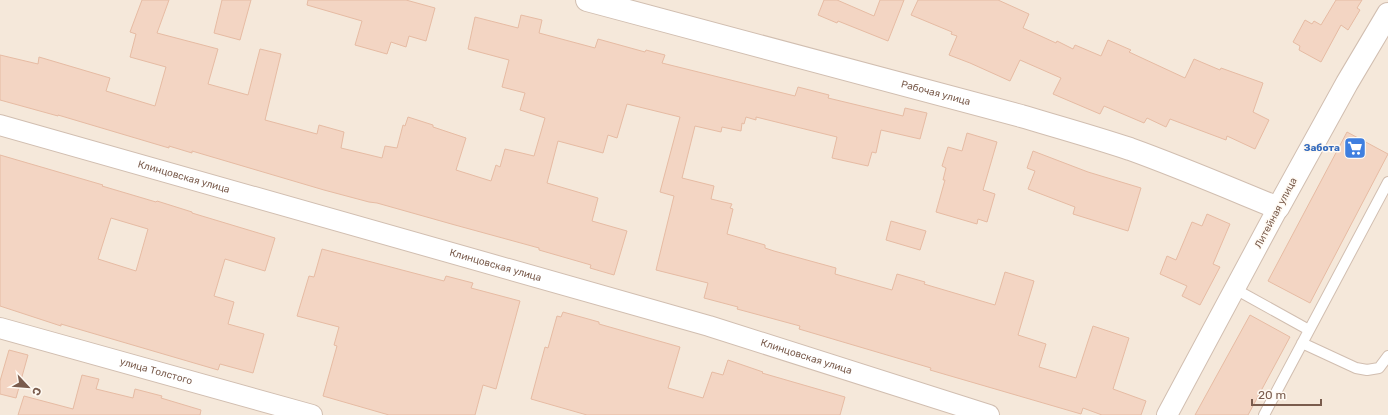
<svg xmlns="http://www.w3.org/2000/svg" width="1388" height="415" font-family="Rubik,sans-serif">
<rect width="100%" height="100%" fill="#fdf6ec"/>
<path fill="#f5e8da" d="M0,0H1388V415H0Z"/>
<path fill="#f3d5c3" stroke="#e6bba3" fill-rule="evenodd" d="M142,0H169L157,33L218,49L208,84L248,95L260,49L281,54L265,120L317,134L319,125L344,132L341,148L382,158L385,146L397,148L403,125L405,126L408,117L433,125V127L466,138L456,170L491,181L496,165L500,167L505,149L534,156L545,118L520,110L525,93L502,87L509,60L468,49L475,17L518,28L521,15L542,20L539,33L595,48L598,39L645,52L646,50L665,55L662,63L795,96L798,87L829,95L828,98L903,116L905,108L927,113L920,139L881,130L876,153L872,152L868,166L832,158L837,137L756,117V120L746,117L744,124L742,123L741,131L722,127L721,132L695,126L682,178L714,186L711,199L732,204L730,208L733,209L727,234L765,245V248L774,251L836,268L835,274L892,290L897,274L925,282L924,284L995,305L1005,272L1034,281L1018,335L1046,344L1039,367L1076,378L1093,326L1129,338L1113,389L1146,401L1141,415H1102L1083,408L1081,414L930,370L931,368L799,329L800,326L737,309L738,307L704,298L708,283L656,270L674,196L660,192L680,117L627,104L617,138L608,135L603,153L558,141L547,183L598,198L592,221L627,231L614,275L590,268L591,265L539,250V248L455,225L377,203L369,202L324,190L192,151V153L169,146V148L58,115V116L0,100V55L38,64L39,57L110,78L106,91L155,106L166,67L130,57L136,34L130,32Z
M222,0H251L240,40L214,33Z
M308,0H406L435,8L426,41L409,36L406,47L391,42L387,54L355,45L362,21L307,5Z
M824,0H837L874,16L880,0H904L888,41L838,21L837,23L818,15Z
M918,0H998L1029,14L1023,28L1056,43L1057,41L1073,49L1075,45L1101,56L1108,40L1131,50L1129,52L1185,78L1194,59L1220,70L1221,68L1263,83L1253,112L1269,120L1255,149L1227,136L1226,140L1170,119L1166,127L1147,118L1144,123L1104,106L1100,114L1053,94L1061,78L1020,60L1010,81L970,63L949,55L957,36L951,34L952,32L911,15Z
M1336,0H1362L1357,8L1360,10L1348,30L1341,25L1321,62L1299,50L1300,46L1293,42L1305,20L1312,24L1314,21L1321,25Z
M1347,132L1388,154L1310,303L1268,281Z
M967,133L997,142L983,190L995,194L987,222L978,219L977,224L936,212L945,180H943L946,168L942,166L948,147L962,151Z
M1033,151L1088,172L1141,188L1128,231L1073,214L1075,207L1028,189L1035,171L1027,168Z
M0,155L103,185L102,186L156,202L157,201L192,212V213L275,238L265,271L225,259L214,296L234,302L228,324L264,334L253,373L220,364L218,370L61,324V326L0,306ZM111,218L148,229L136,271L98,259Z
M1207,214L1230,224L1213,264L1220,267L1200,305L1182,296L1187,286L1160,274L1167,256L1176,260L1192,222L1202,226Z
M891,221L926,231L920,250L886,240Z
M322,249L444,281L446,276L473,283L471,288L520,301L496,389L483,385L475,415H389L323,396L337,346L334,345L339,327L297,316L309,276L314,277Z
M563,312L599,322V324L680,347L668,388L703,398L712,372L723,375L728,360L763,372L762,373L845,397L840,415H587L531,399L545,347L548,348L557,316L561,317Z
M1250,315L1290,337L1248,415H1195Z
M9,350L28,355L16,398L0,394V381Z
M82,375L99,379L96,389L133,398L135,389L162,396L161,398L201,410L200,415H18L24,396L73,409Z"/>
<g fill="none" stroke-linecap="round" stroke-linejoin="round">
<g stroke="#d1beb0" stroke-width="12">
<path id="service" d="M1235,289L1309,330
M1302,343L1356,368L1367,370L1379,368L1388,356
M1264,415L1388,182"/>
</g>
<g stroke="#d1beb0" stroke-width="22">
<g id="minor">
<path id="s1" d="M0,125L709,326L989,415"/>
<path id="s2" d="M0,328L312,415"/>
<path d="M1167,415L1278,208"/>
</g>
</g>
<g stroke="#d1beb0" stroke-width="24">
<g id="tertiary">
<path id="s3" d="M587,0L1021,116C1058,127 1094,137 1130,149C1180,167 1229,188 1278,208L1347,83L1388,14"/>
</g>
</g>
<use href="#service" stroke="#fff" stroke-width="10"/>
<use href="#minor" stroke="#fff" stroke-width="20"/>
<use href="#tertiary" stroke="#fff" stroke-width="22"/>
</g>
<defs>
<g id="supermarket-square" transform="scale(1.15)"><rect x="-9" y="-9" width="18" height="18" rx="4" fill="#3f7fe0" stroke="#fffaf3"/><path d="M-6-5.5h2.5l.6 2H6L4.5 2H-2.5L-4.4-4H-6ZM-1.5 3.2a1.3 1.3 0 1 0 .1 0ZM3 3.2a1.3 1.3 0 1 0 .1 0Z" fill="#fff"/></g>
</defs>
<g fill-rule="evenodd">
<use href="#supermarket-square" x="1355" y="148"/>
</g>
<g text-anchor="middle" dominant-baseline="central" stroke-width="3" stroke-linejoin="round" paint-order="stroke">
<g font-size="10" fill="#7a5c4d" stroke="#fffaf3">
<text stroke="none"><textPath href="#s3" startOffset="361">Рабочая улица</textPath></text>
<text stroke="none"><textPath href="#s1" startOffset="191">Клинцовская улица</textPath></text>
<text transform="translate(1276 213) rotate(-62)">Литейная улица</text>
<text stroke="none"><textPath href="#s1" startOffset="515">Клинцовская улица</textPath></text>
<text stroke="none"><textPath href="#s1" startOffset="839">Клинцовская улица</textPath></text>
<text stroke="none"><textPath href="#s2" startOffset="162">улица Толстого</textPath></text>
</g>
<g font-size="10" font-weight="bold" fill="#366cbe" stroke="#fffaf3" text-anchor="end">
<text x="1340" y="148">Забота</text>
</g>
</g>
<g transform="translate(28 387) rotate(116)" stroke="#fffaf3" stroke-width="3" paint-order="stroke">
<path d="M0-3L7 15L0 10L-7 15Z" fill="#7a5c4d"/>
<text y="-6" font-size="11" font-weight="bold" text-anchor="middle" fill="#7a5c4d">С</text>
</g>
<path d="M1252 399v6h69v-6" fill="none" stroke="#7a5c4d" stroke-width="2"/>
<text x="1258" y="399" font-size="12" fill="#7a5c4d" stroke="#fffaf3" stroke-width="3" paint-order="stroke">20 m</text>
</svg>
